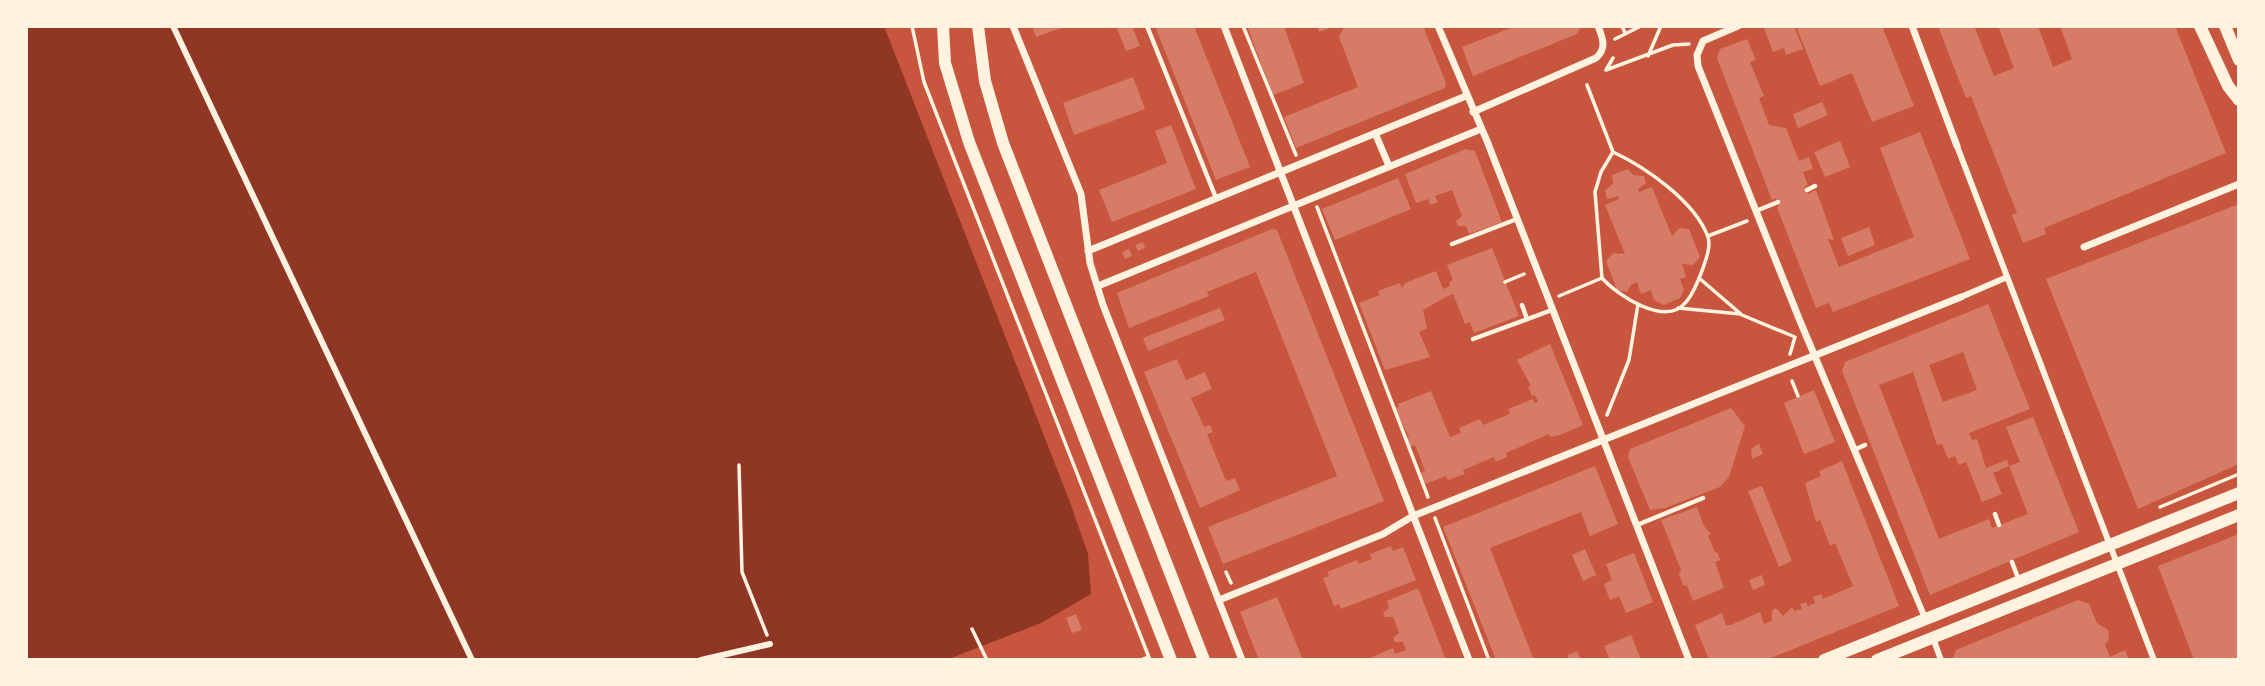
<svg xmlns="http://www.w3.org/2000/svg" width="2265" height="686" font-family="'DM Sans',sans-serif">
<rect width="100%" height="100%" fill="#c8553d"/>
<path fill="#8f3625" d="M26,26H884L1071,505L1088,554L1091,594L1041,623L946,660H26Z"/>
<path fill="#d67c66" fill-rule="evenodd" d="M1032,26H1064V27L1036,37Z
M1116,26H1132L1140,46L1126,51Z
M1155,26H1194L1250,167L1216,180Z
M1247,26H1284L1304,83L1273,95Z
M1317,26H1335L1319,32Z
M1345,26H1423L1446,83L1445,88L1296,148L1284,117L1358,87L1339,37Z
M1516,26L1580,28L1577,34L1473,76L1462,47Z
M1768,26H1794L1803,49L1786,55L1784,48L1773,52L1764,28Z
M1796,26H1882L1914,106L1872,122L1852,73L1820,86Z
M1938,26H1974L1994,76L2014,68L1998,26H2038L2053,67L2072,59L2060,26H2175L2226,153L2044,228L2046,234L2023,243L2012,215L2017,213L1971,96L1966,98Z
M1747,39L1756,60L1750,62L1764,96L1759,98L1769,125L1786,128L1799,161L1809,157L1813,169L1803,172L1808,185L1805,186L1808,194L1816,190L1834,240L1828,239L1839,267L1914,237L1880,148L1920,132L1970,259L1833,312L1829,303L1816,308L1777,207L1779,206L1776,198L1772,200L1717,58L1720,49Z
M1133,77L1145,109L1074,135L1063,103Z
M1822,102L1828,115L1798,128L1793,114Z
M1171,125L1196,189L1112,222L1099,190L1167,163L1155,131Z
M1840,141L1850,167L1825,177L1814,152Z
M1466,149L1475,151L1502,222L1469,234L1466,226H1458L1456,221L1462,216L1452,190L1435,196L1438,202L1430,205L1428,199L1416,203L1405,174Z
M1628,169L1633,175L1644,176L1646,183L1638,189L1639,192L1652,187L1672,236L1679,228L1689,229L1700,257L1693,265L1682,264L1686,277L1680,279L1684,290L1680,298L1664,305L1654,300L1651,290L1641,294L1637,282L1631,285L1627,292L1617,290L1606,261L1613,253L1625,254L1605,205L1619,199L1618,196L1607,199L1605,190L1613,184L1612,175Z
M1398,178L1411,209L1335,240L1322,209Z
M2239,204V464L2138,509L2046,279Z
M1869,227L1875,245L1848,256L1841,238Z
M1272,229L1277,230L1384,501L1223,564L1208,527L1337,476L1256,272L1207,292L1209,296L1129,328L1117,293Z
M1143,242L1145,248L1138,251L1135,245Z
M1492,248L1519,316L1474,333L1470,322L1465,324L1453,294L1446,297L1423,310L1427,328L1419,332L1430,357L1385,370L1359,303L1380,295L1378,291L1400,283L1402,288L1405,283L1436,271L1443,289L1450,286L1449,282L1453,280L1447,265Z
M1129,249L1132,256L1125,259L1122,252Z
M1988,304L2030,409L1969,433L1972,440L1977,439L1986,468L2007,460L2009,466L1993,473L2002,494L1982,502L1966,462L1959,465L1955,456L1948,459L1942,444L1937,445L1913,372L1879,385L1939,539L1989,519L1992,528L2028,514L2009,466L2020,462L2006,427L2033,417L2079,532L1930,595L1842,371L1845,362ZM1963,352L1977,390L1943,402L1929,365Z
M1220,308L1225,320L1148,351L1143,338Z
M1550,344L1583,425L1560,435L1550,437L1549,434L1506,453L1507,457L1496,462L1494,457L1463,470L1465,474L1448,480L1446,476L1425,484L1421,473L1425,471L1415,445L1410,447L1406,438L1409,437L1395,408L1399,407L1398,404L1431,391L1450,437L1461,433L1459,428L1480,419L1483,425L1510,414L1508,409L1533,399L1535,403L1538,402L1535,395L1532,396L1528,387L1531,386L1517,360Z
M1177,359L1186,380L1205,372L1212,389L1191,398L1204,427L1210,425L1213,432L1207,434L1226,481L1235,478L1240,490L1200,508L1144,372Z
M1814,390L1835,442L1804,454L1784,403Z
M1731,408L1745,426L1729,477L1720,487L1665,508L1650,510L1628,457L1630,449Z
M1759,444L1763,454L1752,459L1751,449Z
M1842,461L1899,606L1766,660H1709L1695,625L1722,613L1726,625H1731L1760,612L1764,624L1772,621V610L1776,608L1783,616L1792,607L1794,611L1802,609L1800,604L1806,602L1808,606L1815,603L1813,597L1821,594L1823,599L1853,586L1835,543L1830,546L1820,520L1816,522L1805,483L1821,476L1819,471Z
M1595,466L1618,524L1590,536L1581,512L1490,548L1534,660H1496L1443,527Z
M1762,486L1792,561L1779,567L1748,491Z
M1697,507L1704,526L1711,534L1708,536L1715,552L1718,553L1720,560L1715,562L1724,588L1693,601L1687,586L1683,585L1679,574L1681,570L1661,520Z
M2239,534V660H2194L2158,566Z
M1391,546L1393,551L1403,547L1416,580L1341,609L1339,604L1334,606L1323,578L1329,576L1327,572L1357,560L1359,564L1372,559L1370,554Z
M1585,549L1596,575L1583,581L1572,555Z
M1634,553L1653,602L1626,613L1619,596L1610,600L1604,584L1612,580L1606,564Z
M1762,575L1765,585L1753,590L1749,580Z
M1418,588L1446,660H1365L1393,648L1395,654L1406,650L1403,642H1395L1393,638L1399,633L1393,617H1385L1383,613L1389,608L1387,601Z
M1277,597L1303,660H1259L1240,612Z
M2078,600L2089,604L2097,623L2108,630L2109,639L2105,645L2110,657L2125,650L2129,660H1952L1956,650Z
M1076,614L1082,630L1072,633L1066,618Z
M1631,635L1641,660H1610L1604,646Z
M1577,651L1581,660H1569L1568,655Z"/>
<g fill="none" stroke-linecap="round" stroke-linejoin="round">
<path stroke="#fff3e0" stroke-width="3.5" d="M912,26L924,82L1150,660
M1243,26L1296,155
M1622,26L1625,33
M1615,39L1641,26
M1648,56L1661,26
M1613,58L1606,70L1673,45L1689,44
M1587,85L1613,152
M1613,152C1645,167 1695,201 1708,237C1711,247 1706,259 1703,268C1699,279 1694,293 1686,302C1666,328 1617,295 1602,278L1595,192L1601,172Z
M1317,207L1428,497
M1708,236L1747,221
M1699,278L1742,315L1795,337L1790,354
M1505,282L1524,274
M1559,296L1602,278
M1678,308L1740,314
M1792,381L1798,396
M1607,415L1629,360L1638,304
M739,465L742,572L767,635
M2160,507L2239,474
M1435,518L1489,660
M1226,572L1231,583
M972,629L987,660
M1141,660L1149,657"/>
<path stroke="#fff3e0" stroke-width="4.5" d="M1147,26L1216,198
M1807,190L1815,186
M1756,211L1778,202
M1452,244L1517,219
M1522,305L1527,319
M1473,339L1552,310
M1854,450L1865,445
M1995,514L1999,525
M1637,525L1703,498
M2012,562L2018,578"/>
<path stroke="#fff3e0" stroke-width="6" d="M173,26L472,660
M1957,146L2154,660
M1961,297L2005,278
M1912,587L1925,618
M1933,638L1941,660
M701,660L770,644"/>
<path stroke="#fff3e0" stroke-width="7" d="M1013,26L1081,194L1090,263L1103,305L1242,660
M1224,26L1469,660
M1438,26L1487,141L1689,660
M1738,26L1703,41L1697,55L1698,66L1800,321L1912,587
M1912,26L1957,146
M1473,112L1596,58C1607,48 1603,39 1598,26
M1375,133L1389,166
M2084,247L2239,184
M1088,251L1466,96
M1098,286L1481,129
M1219,600L1383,534L1413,516L1961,297"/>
<path stroke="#fff3e0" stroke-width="12" d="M943,26L945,63L969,142L1171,660
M978,26L985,81L1003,143L1204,660
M2200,26L2228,86L2239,100
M2225,26L2239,60
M1824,660L2239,493
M1877,660L2239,515"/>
</g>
<rect width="2265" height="686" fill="none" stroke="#fff3e0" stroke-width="56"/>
</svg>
